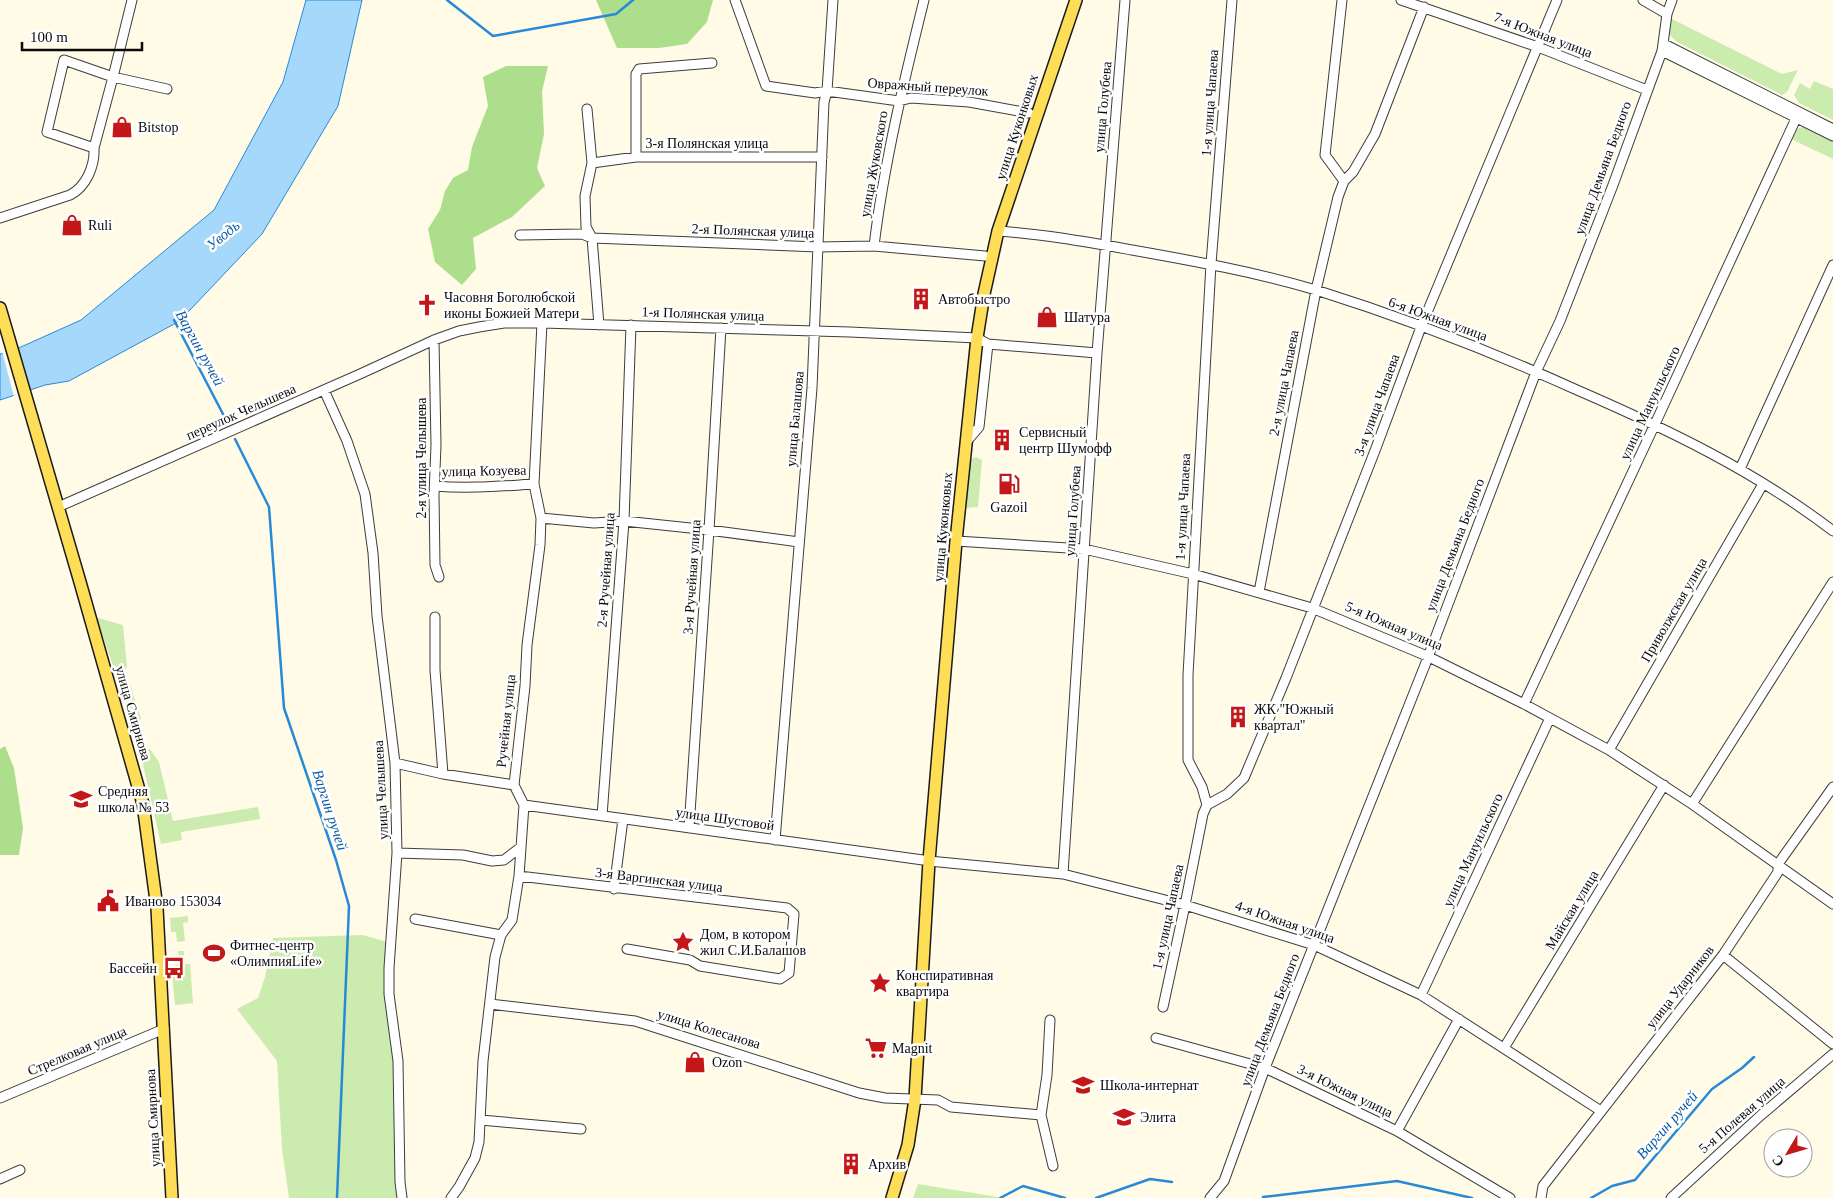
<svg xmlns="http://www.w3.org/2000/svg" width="1833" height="1198" font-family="Georgia,serif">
<rect width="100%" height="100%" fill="#fffbe7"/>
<path fill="#cbecae" d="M1670,18L1782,74L1798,70L1787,92L1782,95L1677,42L1668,33Z
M1814,81L1833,89V120L1799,103L1794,95L1800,83L1810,89Z
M1804,126L1833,140V159L1791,139L1797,129Z
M976,457L982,460L978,507L966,508L970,461L973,458Z
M98,618L123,625L127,666L125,671L121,675L116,674L97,620Z
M124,680L129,682L141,718L139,725L134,727L119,684L120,681Z
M150,749L159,762L173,821L258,807L260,819L181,832L182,840L161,844L140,751Z
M188,916V922L183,923L185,941L177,942L176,932H171L170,918Z
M363,935L387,942L384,971V991L394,1033L396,1093L394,1156L401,1198H289L282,1149L277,1061L237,1009L258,998L265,977L273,938Z
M178,951H184L185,964H190L193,1003L175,1005L172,974H177L176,965L179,964Z
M918,1184L1004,1198H913Z"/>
<path fill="#adde8c" d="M596,0H713L707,22L687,44L659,48H617Z
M506,66H548L542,91L544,134L537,168L545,186L512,217L473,238L476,269L462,285L435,262L428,229L440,210L445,191L453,178L468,170L472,147L488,106L483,77Z
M5,746L14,768L23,828L19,855H0V749Z"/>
<path fill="#a6d8fb" stroke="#278ad8" d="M306,0H362L338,106L262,234L190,310L176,323L69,381L45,385L0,400V354L12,351L81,320L214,210L283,82Z"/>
<path fill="#fffbe7" d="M16,346L31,392L14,397L2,351Z"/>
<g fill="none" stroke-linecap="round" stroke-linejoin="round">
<path stroke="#278ad8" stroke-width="2.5" d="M447,0L493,36L616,14L633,0
M174,320L224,416
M235,439L269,507L284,708L336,860L349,906L337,1198
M1263,1197L1397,1181L1472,1198
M1000,1198L1023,1186L1065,1198
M1096,1198L1150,1179L1172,1182
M1591,1198L1612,1186L1635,1180L1712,1089L1742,1068L1754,1057"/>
<g stroke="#3d3d3d" stroke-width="11">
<path id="minor" d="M735,0L766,86L815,93L827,91L899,101L911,98L969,102L1029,113
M1342,0L1325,155L1344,181
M1401,0L1538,47L1647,90
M1643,0L1667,14
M1664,44L1833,129
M1662,51L1833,136
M587,109L592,163L585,196L586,227L592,238L599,325
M94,148L113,77L167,89
M636,157V74L639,69L712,63
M592,163L636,157H822
M0,218L70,195C86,187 95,166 94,148L47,132L64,60L113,77L132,0
M998,231C1043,234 1087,242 1132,250C1194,261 1256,272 1316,290C1405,318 1493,352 1577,390C1667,429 1755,471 1833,531
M520,235L582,234L592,238L818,247L874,246L985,256
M874,246C884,163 904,81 924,0
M434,340L436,445L434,495L435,565L439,577
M988,344L1097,353
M324,390L347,441L365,494L373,553L377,616L395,763L397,853L389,968V994L398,1061L400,1182L402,1198
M1740,469L1833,265
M435,486C468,489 501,486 534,484
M58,507L360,374L434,340L459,331L479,327L504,323H542L850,332L977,338L988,344L979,427L967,441
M541,518L594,523L624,521L709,530L799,542
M956,541L1084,549L1193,574L1312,608L1427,656L1524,704L1609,750L1692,804L1833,904
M1259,592L1316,290L1338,197L1344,181L1353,172L1375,134L1424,7
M435,617V670L443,774
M1524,704L1655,424L1799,112
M1609,750L1763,484
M395,763L443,774L514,785
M1692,804L1833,582
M524,805L923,860
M1207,805L1227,794L1244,778L1286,678L1376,448L1421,327L1557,0
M602,816L624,521L631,325
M689,828L709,530L721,328
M775,840L812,388L824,102L827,91L833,0
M397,853L463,855L492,861L504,860L521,847
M929,861L1063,874L1185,905L1314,945L1421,995L1601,1111
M1063,874L1097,353L1125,0
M519,876L787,908L794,914L789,973L780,979L700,966L690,960L627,949
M614,889L623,819
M415,919L501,935
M1723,955L1833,1044
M1421,995L1550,718
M490,1004L635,1021L859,1093L885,1098L938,1100L951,1107L1041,1115
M1163,1007L1185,905L1203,814L1207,805L1202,787L1188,760V675L1211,264L1232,0
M1050,1020L1047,1075L1041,1115L1053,1166
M1156,1038L1265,1068L1397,1131L1510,1198
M1504,1048L1664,785
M0,1098L164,1029
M481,1120L581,1129
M1397,1131L1459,1019
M0,1179L20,1170
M451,1198L459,1187L475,1158L479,1142L483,1061L495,957L501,935L512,920L519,876L524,805L514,785L525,686L527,645L540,545L541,518L534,484L542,323
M1210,1198L1224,1181L1265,1068L1425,665L1536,372L1560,321L1613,185L1662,51L1667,14L1672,0
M1541,1198L1543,1186L1723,955L1778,872V864L1833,787
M1671,1198L1760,1116L1833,1054"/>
</g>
<g stroke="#1b1b1b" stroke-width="14">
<path id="major" d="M0,308L80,582L143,804L157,908L172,1198
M892,1198L908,1145L915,1099L929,861L956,541L977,338L984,294L998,231L1076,0"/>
</g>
<use href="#minor" stroke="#fff" stroke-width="9"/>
<use href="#major" stroke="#ffde57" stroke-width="11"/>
</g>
<defs>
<g id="shop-bare" transform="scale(1.725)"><path d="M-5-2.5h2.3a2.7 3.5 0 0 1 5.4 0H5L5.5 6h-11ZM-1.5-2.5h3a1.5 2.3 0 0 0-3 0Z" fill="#c41818" stroke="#fff" stroke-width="2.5" paint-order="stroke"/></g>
<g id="building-bare" transform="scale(1.725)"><path d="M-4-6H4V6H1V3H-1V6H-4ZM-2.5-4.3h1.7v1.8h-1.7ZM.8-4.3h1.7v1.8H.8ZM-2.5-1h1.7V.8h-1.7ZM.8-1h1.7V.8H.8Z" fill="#c41818" stroke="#fff" stroke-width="2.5" paint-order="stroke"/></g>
<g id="church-bare" transform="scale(1.725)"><path d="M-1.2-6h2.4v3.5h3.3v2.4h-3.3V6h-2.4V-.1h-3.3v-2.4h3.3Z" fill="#c41818" stroke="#fff" stroke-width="2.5" paint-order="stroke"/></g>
<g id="fuel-bare" transform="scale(1.725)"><path d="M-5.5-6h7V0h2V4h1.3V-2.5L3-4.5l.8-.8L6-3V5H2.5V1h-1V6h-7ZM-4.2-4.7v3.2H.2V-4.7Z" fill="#c41818" stroke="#fff" stroke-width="2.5" paint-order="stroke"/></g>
<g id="school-bare" transform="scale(1.725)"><path d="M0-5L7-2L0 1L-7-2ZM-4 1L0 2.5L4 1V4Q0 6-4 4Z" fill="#c41818" stroke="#fff" stroke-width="2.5" paint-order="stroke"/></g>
<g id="civic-bare" transform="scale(1.725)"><path d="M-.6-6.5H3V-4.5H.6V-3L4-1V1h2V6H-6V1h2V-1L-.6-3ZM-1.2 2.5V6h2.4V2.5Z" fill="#c41818" stroke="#fff" stroke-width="2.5" paint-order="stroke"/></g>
<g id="sight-bare" transform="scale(1.725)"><path d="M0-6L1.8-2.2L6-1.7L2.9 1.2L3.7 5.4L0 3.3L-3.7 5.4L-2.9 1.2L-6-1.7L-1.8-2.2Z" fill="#c41818" stroke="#fff" stroke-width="2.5" paint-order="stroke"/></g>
<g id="stadium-bare" transform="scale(1.725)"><path d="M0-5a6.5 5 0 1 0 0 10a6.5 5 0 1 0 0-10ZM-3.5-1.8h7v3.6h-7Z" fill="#c41818" stroke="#fff" stroke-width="2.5" paint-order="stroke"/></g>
<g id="bus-bare" transform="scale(1.725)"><path d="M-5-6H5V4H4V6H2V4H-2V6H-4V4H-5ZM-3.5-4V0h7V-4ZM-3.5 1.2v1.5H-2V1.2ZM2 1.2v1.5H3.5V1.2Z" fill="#c41818" stroke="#fff" stroke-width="2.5" paint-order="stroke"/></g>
<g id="supermarket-bare" transform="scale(1.725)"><path d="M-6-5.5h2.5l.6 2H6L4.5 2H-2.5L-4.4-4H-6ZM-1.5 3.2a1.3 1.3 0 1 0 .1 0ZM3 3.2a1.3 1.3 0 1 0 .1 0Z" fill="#c41818" stroke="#fff" stroke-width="2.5" paint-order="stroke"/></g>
</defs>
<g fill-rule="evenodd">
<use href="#shop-bare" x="122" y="127"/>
<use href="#shop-bare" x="72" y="225"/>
<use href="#building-bare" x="921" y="299"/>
<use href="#church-bare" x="427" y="305"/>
<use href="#shop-bare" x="1047" y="317"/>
<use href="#building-bare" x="1002" y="440"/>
<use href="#fuel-bare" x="1009" y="484"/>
<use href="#building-bare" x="1238" y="717"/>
<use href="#school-bare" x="81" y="799"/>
<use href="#civic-bare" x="108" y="901"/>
<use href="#sight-bare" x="683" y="942"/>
<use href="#stadium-bare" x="214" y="953"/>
<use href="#bus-bare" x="174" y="968"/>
<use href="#sight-bare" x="880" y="983"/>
<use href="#supermarket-bare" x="876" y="1048"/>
<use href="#shop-bare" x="695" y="1062"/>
<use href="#school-bare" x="1083" y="1085"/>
<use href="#school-bare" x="1124" y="1117"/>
<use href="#building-bare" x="851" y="1164"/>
</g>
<g text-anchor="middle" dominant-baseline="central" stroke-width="5" stroke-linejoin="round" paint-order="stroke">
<g font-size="14" fill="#0a0a0a" stroke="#fff">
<text transform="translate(1543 35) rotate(21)">7-я Южная улица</text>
<text transform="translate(928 87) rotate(4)">Овражный переулок</text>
<text transform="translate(1210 103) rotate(-86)">1-я улица Чапаева</text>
<text transform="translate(1103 107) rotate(-85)">улица Голубева</text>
<text transform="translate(1017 127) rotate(-72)">улица Куконковых</text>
<text x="707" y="143">3-я Полянская улица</text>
<text transform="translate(874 164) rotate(-80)">улица Жуковского</text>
<text transform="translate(1603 168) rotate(-70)">улица Демьяна Бедного</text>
<text transform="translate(753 231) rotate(2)">2-я Полянская улица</text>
<text transform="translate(703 314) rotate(2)">1-я Полянская улица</text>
<text transform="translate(1438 319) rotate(20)">6-я Южная улица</text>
<text transform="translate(1284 383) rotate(-79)">2-я улица Чапаева</text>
<text transform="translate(1650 403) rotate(-65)">улица Мануильского</text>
<text transform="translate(1377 405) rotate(-70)">3-я улица Чапаева</text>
<text transform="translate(241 412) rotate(-24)">переулок Челышева</text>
<text transform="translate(795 419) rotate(-85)">улица Балашова</text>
<text transform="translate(421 458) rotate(-90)">2-я улица Челышева</text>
<text transform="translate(484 471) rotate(-1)">улица Козуева</text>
<text transform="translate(1183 507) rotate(-87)">1-я улица Чапаева</text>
<text transform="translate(1073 511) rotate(-86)">улица Голубева</text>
<text transform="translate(943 527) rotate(-85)">улица Куконковых</text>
<text transform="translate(1455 545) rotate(-69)">улица Демьяна Бедного</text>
<text transform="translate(606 570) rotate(-86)">2-я Ручейная улица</text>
<text transform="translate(692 577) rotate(-86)">3-я Ручейная улица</text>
<text transform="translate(1674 610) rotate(-60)">Приволжская улица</text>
<text transform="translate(1394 626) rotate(23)">5-я Южная улица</text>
<text transform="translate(133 713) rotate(74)">улица Смирнова</text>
<text transform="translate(506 721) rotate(-84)">Ручейная улица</text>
<text transform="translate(381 790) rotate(-93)">улица Челышева</text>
<text transform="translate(725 819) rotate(8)">улица Шустовой</text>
<text transform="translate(1473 850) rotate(-65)">улица Мануильского</text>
<text transform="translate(659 880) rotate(7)">3-я Варгинская улица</text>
<text transform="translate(1572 910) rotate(-59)">Майская улица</text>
<text transform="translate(1168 917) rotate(-78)">1-я улица Чапаева</text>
<text transform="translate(1285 922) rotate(19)">4-я Южная улица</text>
<text transform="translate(1680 987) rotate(-52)">улица Ударников</text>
<text transform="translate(1270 1020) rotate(-69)">улица Демьяна Бедного</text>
<text transform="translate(709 1029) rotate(17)">улица Колесанова</text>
<text transform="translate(77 1051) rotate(-23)">Стрелковая улица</text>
<text transform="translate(1345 1091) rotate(26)">3-я Южная улица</text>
<text transform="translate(1742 1115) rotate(-41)">5-я Полевая улица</text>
<text transform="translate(153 1118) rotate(-93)">улица Смирнова</text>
</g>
<g font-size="14" fill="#0a0a0a" stroke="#fff" text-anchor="start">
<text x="138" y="127">Bitstop</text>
<text x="88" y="225">Ruli</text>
<text x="444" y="297">Часовня Боголюбской<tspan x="444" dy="16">иконы Божией Матери</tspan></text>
<text x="938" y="299">Автобыстро</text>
<text x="1064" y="317">Шатура</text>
<text x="1019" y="432">Сервисный<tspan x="1019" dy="16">центр Шумофф</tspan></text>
<text x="1009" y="507" text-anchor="middle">Gazoil</text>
<text x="1254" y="709">ЖК "Южный<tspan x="1254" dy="16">квартал"</tspan></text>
<text x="98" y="791">Средняя<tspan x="98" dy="16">школа № 53</tspan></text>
<text x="125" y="901">Иваново 153034</text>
<text x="700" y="934">Дом, в котором<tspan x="700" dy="16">жил С.И.Балашов</tspan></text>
<text x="230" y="945">Фитнес-центр<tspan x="230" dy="16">«ОлимпияLife»</tspan></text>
<text x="157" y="968" text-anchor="end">Бассейн</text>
<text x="896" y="975">Конспиративная<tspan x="896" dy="16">квартира</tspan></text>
<text x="892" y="1048">Magnit</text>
<text x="712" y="1062">Ozon</text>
<text x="1100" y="1085">Школа-интернат</text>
<text x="1140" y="1117">Элита</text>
<text x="868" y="1164">Архив</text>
</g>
<g font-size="15" font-style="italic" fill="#0b5aa4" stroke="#fff">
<text transform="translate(223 235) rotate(-39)">Уводь</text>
<text transform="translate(200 348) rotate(61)">Варгин ручей</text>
<text transform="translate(330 810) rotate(72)">Варгин ручей</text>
<text transform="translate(1667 1125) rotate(-49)">Варгин ручей</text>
</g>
</g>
<g transform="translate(1788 1153) rotate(232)"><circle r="24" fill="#ffffff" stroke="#9d9d9d"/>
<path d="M0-4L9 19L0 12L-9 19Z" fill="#c41818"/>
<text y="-8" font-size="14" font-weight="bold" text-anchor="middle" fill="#0a0a0a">С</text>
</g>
<path d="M22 42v8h120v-8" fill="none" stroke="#0a0a0a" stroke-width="2.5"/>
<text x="30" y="42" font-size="15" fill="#0a0a0a" stroke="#ffffff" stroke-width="4" paint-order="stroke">100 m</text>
</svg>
